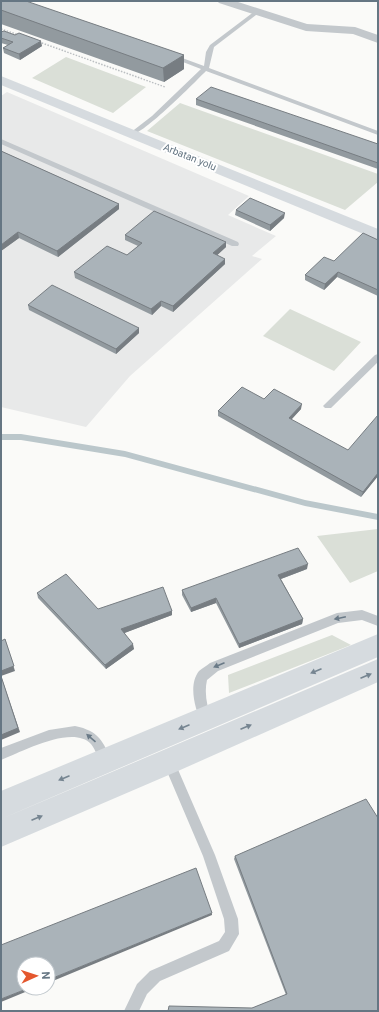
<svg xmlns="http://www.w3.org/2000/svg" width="379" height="1012" font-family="Roboto,sans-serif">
<rect width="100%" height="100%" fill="#fafaf8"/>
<path fill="#e8e9e9" d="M7,92L249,196L228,215L276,236L252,256L262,259L130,376L86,427L1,407V96Z"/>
<path fill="#dadfd7" d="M66,57L146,87L113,113L32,78Z
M180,103L378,174V182L345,210L147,131Z
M290,309L361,342L334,371L263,336Z
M378,529V571L350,583L317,536Z
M332,635L351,645L229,693L228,675Z"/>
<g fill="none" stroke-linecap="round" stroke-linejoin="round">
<path fill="#bbc7cb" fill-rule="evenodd" d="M1,434H21L125,451L305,500L378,514V520L305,506L125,457L21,440H1Z"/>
<path stroke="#bbbfc2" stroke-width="1.5" stroke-dasharray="1.5 1.5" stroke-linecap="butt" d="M1,29L19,35
M39,42L165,87"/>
<path fill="#c3c8cc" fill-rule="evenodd" d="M255,11L260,12L214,47L209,68L378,131V135L206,71C195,82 141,137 130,135V133L152,116L201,69L170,57V55H174L204,66L206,52L210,45Z
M1,139L238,242L239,244L238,246H232L1,144Z
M378,354V362L331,408H325L323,406L325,404L375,355Z
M362,610L378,616V626L362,620L338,623L218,671L207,680C204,693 207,707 212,720L210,724L206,726L202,724C195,709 188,685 199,671C202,668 207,666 210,663L337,613Z
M75,726C99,731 103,741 112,762L110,766L106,768L102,766C98,759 96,750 91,744C73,724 21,752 1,760V748L49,730Z
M169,756L173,758L215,855L238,919L239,934L229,951L160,981L147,994L139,1011H124L137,984L150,971L219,941L225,932L224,919L203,856L163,762L165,758Z"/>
<path fill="#c3c8cc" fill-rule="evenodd" d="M217,1H235L307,24L355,27L378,35V43L353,34L306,31L219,3Z"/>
<path fill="#d6dbdf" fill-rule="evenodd" d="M1,76L378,229V240L1,85Z"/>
<path fill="#d6dbdf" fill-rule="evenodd" d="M378,634V657L1,819V791Z
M378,659V682L178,771L1,847V819Z"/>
</g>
<path fill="#929a9f" d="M1,1L184,55V69L164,82L1,24Z
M1,32L42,46L20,60L4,53L3,48L8,45L1,43Z
M196,99L378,144V169L196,105Z
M1,151L119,204V209L58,257L19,238L1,251Z
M236,210L284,218L270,231L235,215Z
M125,235L226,242V247L217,255L225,264L173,312L161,306L152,315L75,278L74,272L127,255L138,246L125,240Z
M378,240V296L337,277L324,290L305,280V275Z
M28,305L139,328V333L116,354L29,310Z
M264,399L301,409L291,420L378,476L361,497L218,416V411Z
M307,569L281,579L303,619L302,624L239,648L216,603L191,612L182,595V590Z
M37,593L98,609L172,611V615L124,633L134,649L106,669L38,598Z
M235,856L378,1011L252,1008L286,995L234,859Z"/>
<path fill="#777d82" d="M41,41L42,46L20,60L19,54Z
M184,55V69L164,82L163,68Z
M119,204V209L58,257L57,251Z
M285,213L284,218L270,231V225Z
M18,232L19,238L1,251V245Z
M226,242V247L213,259V253Z
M225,259V264L173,312V306Z
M338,272L337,277L324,290L325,284Z
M161,301V306L152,315L151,309Z
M139,328V333L116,354V349Z
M302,404L301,409L288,423L289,418Z
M378,473V476L361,497L363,492Z
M308,564L307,569L278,580V575Z
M216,598V603L191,612V608Z
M172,611V615L122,634L121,629Z
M303,619L302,624L239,648V644Z
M5,639L15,671L1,676L20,732L1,740V671Z
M133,644L134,649L106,669L105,665Z
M212,913V915L48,983V980Z
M29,988H35L1,1002V999Z"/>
<path fill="#aab3b9" stroke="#777d82" d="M1,1H26L184,55L163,68L1,10Z
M4,31L15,35L19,33L41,41L19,54L3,48L13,42L1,38V32Z
M211,87L378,144V163L196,99Z
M1,151L119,204L57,251L18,232L1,245Z
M250,198L285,213L270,225L236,210Z
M154,211L226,242L213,253L225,259L173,306L161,301L151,309L74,272L107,246L127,255L142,243L125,235Z
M363,233L378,240V290L338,272L325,284L305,275L324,257L334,261Z
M52,285L139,328L116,349L28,305Z
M242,387L264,399L274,389L302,404L289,418L348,450L378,415V473L363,492L218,411Z
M298,548L308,564L278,575L303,619L239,644L216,598L191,608L182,590Z
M66,574L98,609L163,587L172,611L121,629L133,644L105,665L37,593Z
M5,639L14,666L1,671V641Z
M1,676L18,728L1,735Z
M366,799L378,818V1011H168L169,1006L252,1008L287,994L235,856Z
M196,868L212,913L48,980V964H24V988H29L1,999V945Z"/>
<defs><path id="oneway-solid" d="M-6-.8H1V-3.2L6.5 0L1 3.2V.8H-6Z"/></defs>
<g fill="#6a7a87">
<use href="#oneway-solid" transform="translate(340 618) rotate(168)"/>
<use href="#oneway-solid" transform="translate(219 665) rotate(157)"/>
<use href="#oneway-solid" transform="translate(91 738) rotate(-139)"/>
</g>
<g fill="#768591">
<use href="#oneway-solid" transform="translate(316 671) rotate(157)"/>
<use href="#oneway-solid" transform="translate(366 676) rotate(-23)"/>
<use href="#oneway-solid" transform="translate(184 727) rotate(157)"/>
<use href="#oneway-solid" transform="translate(246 727) rotate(-23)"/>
<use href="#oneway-solid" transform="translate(64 778) rotate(157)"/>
<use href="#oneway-solid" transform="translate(37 818) rotate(-23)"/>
</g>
<g text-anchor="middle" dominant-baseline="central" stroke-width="4" stroke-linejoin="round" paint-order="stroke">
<g font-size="10" fill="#657683" stroke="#fff">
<text transform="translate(190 157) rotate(22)">Arbatan yolu</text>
</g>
</g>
<rect width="379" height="1012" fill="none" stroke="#657683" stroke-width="4"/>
<g transform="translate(36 976) rotate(87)"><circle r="19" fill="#ffffff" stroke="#c1c8cd"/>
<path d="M0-3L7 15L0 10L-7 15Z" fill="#e4572e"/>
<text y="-6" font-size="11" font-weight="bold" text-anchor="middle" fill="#657683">N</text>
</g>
</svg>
